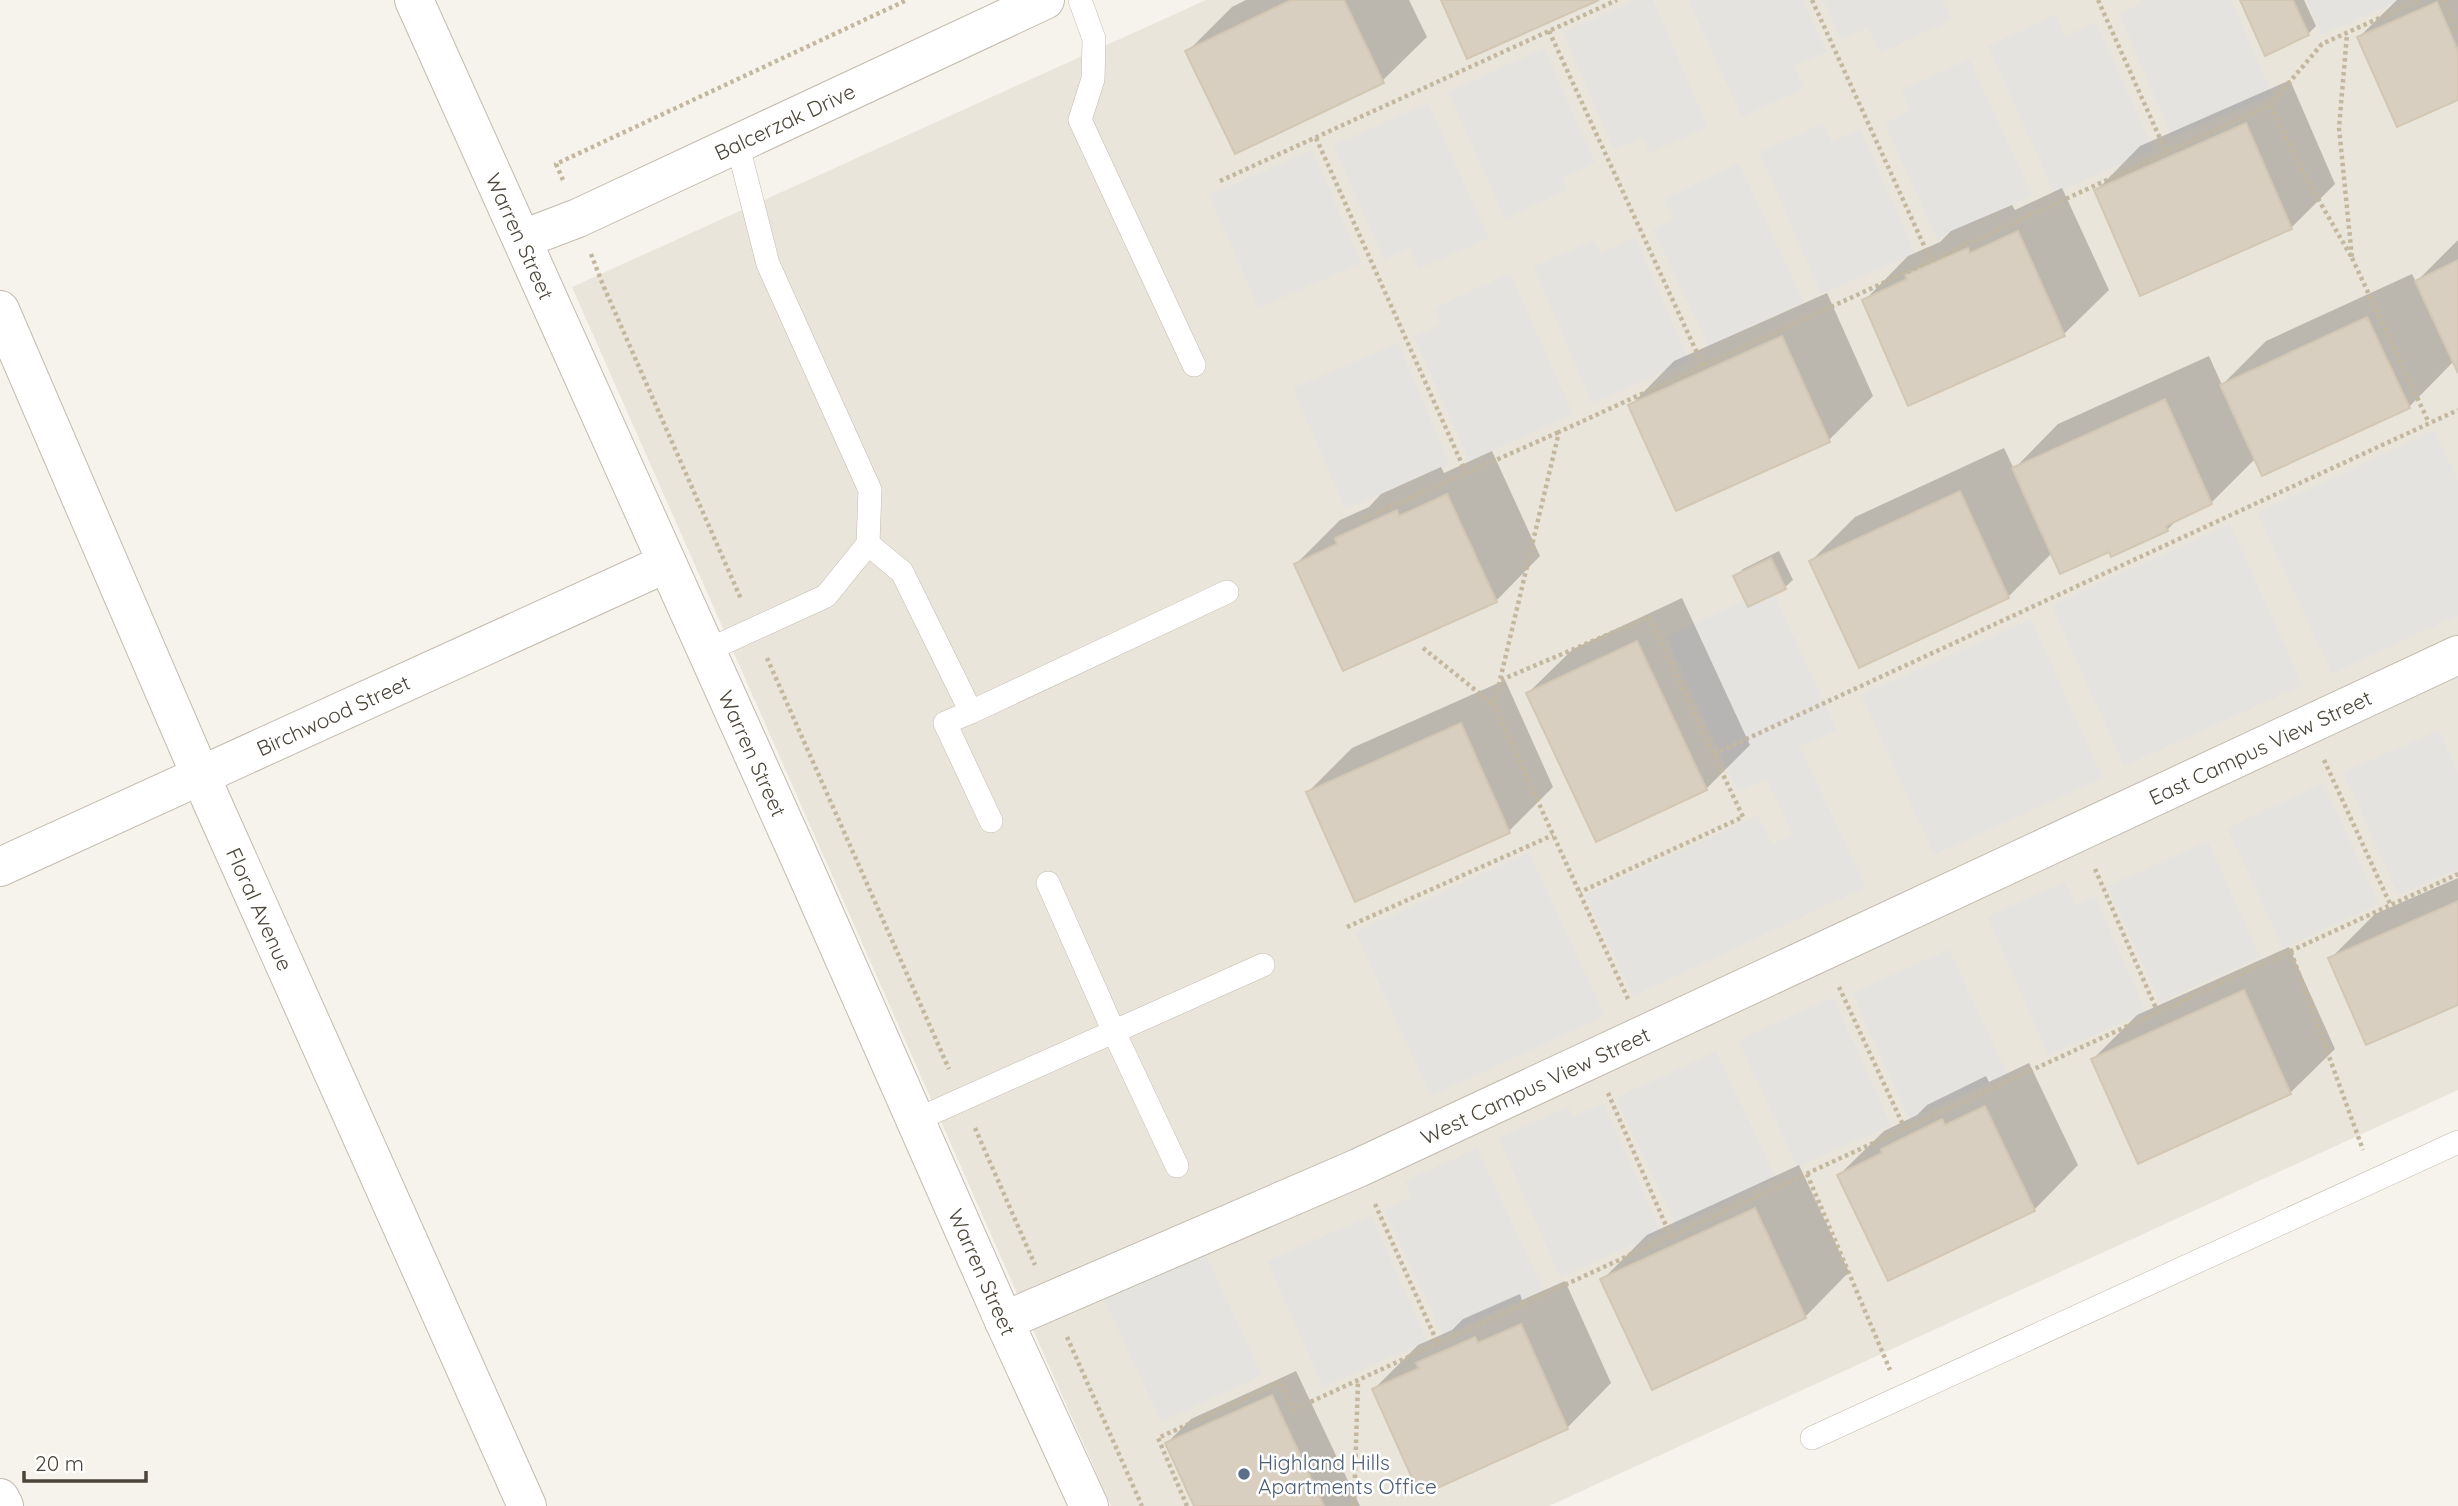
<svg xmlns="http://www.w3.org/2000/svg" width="2458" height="1506" font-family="Quicksand,sans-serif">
<rect width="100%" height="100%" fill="#f6f3ec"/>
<path fill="#eae5da" d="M1206,0H2458V1090L1549,1506H1111L572,287Z"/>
<path fill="#e5e3e0" d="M1637,0H1653L1708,127L1649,153L1643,137L1614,150L1563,32Z
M1688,0H1803L1827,52L1794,66L1805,88L1742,117Z
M1823,0H1943L1952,20L1880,53L1868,28L1841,40Z
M2140,0H2231L2272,94L2172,137L2119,14L2141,4Z
M2306,0H2401L2321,35Z
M2055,15L2065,36L2096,22L2153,149L2054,193L1988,46Z
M1544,48L1595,163L1562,178L1567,190L1505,219L1448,92Z
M1969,59L2033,196L1937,239L1884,123L1910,110L1901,90Z
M1428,103L1489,238L1419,269L1410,248L1384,260L1333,145Z
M1823,124L1832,142L1860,129L1915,253L1821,294L1759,152Z
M1312,150L1361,263L1258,308L1209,195Z
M1739,163L1804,302L1709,347L1653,229L1673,219L1663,199Z
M1635,237L1689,361L1592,403L1533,267L1594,240L1600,253Z
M1510,273L1573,414L1469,461L1414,337L1441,324L1434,308Z
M1398,343L1450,464L1345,509L1293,388Z
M2434,430L2458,481V615L2332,674L2257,513Z
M2230,524L2303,685L2124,766L2051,605Z
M1771,588L1837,730L1800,747L1866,887L1633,996L1585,895L1758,815L1772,844L1793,835L1766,779L1738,792L1666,636Z
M2031,619L2103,778L1934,855L1861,695Z
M2439,730L2458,773V869L2398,895L2343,772Z
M2323,783L2379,904L2283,948L2227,828Z
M2208,841L2260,957L2160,1002L2107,886Z
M1529,852L1605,1016L1431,1096L1355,932Z
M2065,882L2075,905L2095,896L2146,1012L2048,1055L1987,916Z
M1949,949L2007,1074L1909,1119L1852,993Z
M1833,997L1891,1125L1797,1167L1738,1040Z
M1716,1051L1776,1178L1676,1226L1616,1098Z
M1603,1103L1661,1232L1560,1277L1498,1138L1568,1107L1573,1116Z
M1477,1148L1543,1289L1443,1336L1384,1210L1411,1197L1405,1181Z
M1371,1215L1427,1341L1323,1387L1267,1261Z
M1204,1251L1262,1375L1161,1422L1103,1297Z"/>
<path fill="#0003" d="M1246,0H1409L1427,37L1382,81L1188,51L1232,7Z
M2242,0H2304L2316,26L2308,34Z
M2397,0H2458V98L2359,37Z
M2290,80L2335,184L2291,228L2096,191L2140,146Z
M2062,188L2109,290L2064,334L1908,404L1864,301L1908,256L1940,242L1951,231L2012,205L2015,210Z
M2458,240V369L2454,361L2409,407L2256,458L2211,503L2180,517L2167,530L2110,550L2052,553L2008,597L1811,561L1855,517L2004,448L2014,469L2058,424L2209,356L2222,385L2266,341L2412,274L2416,282Z
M1827,293L1873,396L1829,440L1630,406L1674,361Z
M1492,451L1540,556L1496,601L1296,564L1340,520L1369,507L1381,494L1441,467L1444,473Z
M1779,551L1793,580L1785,587L1735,577L1743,569Z
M1682,598L1750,745L1706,789L1528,693L1573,649Z
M1505,680L1553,787L1509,831L1308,792L1352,748Z
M2458,878V1003L2330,959L2375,914Z
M2289,947L2335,1049L2290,1093L2093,1059L2137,1015Z
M2029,1063L2078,1165L2034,1210L1839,1175L1884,1131L1917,1115L1927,1105L1986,1076L1989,1082Z
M1799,1165L1849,1272L1805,1317L1602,1280L1647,1235Z
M1565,1281L1611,1383L1567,1428L1374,1389L1418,1345L1452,1330L1463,1319L1520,1294L1522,1300Z
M1296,1371L1360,1506H1196L1167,1443L1191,1419Z"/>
<path fill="#d8cfc1" stroke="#d3c7b4" stroke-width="2" d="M1291,0H1344L1384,83L1235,154L1185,51Z
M1441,0H1599L1467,59Z
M2240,0H2293L2309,35L2265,56Z
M2437,2L2458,51V100L2397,127L2357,37Z
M2246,123L2292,229L2140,296L2094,190Z
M2018,231L2065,336L1908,406L1862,300L1907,279L1905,275L1968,248L1970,253Z
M2458,260V373L2415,281Z
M2367,317L2410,408L2262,476L2220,385Z
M1782,336L1830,442L1676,511L1628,405Z
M2165,399L2212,504L2166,526L2168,531L2111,557L2109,552L2060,574L2012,468Z
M1960,491L2009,598L1859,668L1809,561Z
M1447,494L1497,602L1343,671L1294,564L1337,544L1335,538L1397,510L1399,516Z
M1771,558L1786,589L1748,607L1733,576Z
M1637,641L1707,790L1596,842L1526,693Z
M1461,723L1510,833L1355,902L1306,792Z
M2458,901V1005L2366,1045L2328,958Z
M2244,990L2291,1094L2138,1164L2091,1059Z
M1985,1106L2035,1211L1888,1281L1837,1175L1882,1153L1881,1149L1942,1119L1945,1125Z
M1755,1208L1806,1318L1652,1390L1600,1279Z
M1521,1324L1568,1429L1420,1496L1372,1389L1419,1368L1416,1363L1475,1337L1478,1343Z
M1272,1395L1324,1506H1194L1165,1443Z"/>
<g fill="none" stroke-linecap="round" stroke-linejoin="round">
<g stroke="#c2bbae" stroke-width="24">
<path id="service" d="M1080,0L1094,39L1093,79L1080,120L1194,365
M868,544L902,572L971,712L1227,592
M706,651L826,596L868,544L870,490L768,264L737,142
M971,712L945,723L991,821
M1048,883L1114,1032L1177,1166
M916,1120L1263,965
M1812,1438L2458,1142"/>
</g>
<g stroke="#c2bbae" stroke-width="40">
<g id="minor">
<path id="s1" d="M0,310L212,802L527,1506"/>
<path id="s2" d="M1004,1321L1358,1168L2458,655"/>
<path d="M0,1498L4,1506"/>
</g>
</g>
<g stroke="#c2bbae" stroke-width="40">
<g id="tertiary">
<path id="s3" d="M414,0L806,872L1004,1321L1089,1506"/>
<path id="s4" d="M523,239L578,218L1045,0"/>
<path id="s5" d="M0,867L667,563"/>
</g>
</g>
<path stroke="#c4b79f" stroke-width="4.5" stroke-dasharray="3.5 3.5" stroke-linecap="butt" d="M1812,0L1931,261
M2098,0L2167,154
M2443,0L2458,33
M1549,31L1703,366
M2270,105L2301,169L2352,258L2339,128L2347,34
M1316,138L1466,473
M563,180L556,164L907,0
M1220,181L1617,0
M591,254L603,285L741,599
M2352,258L2429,423
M1363,519L1559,432
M1423,648L1494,705
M767,658L949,1069
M1501,680L1649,617L1743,817L1580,892
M1714,754L2458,410
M2324,760L2391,906
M2095,869L2158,1013
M1347,927L1553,835
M2291,952L2363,1150
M1839,987L1905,1129
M1628,999L1494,705L1559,432L2270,105L2322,44L2419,0
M1608,1093L1671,1237
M975,1128L1035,1265
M1807,1174L1890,1370
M1375,1204L1438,1344
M1067,1337L1142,1506
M1187,1506L1158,1438L1281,1382L1293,1410L2458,874
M1354,1506L1358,1381"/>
<use href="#service" stroke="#fff" stroke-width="23"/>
<use href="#minor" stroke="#fff" stroke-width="38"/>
<use href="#tertiary" stroke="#fff" stroke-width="38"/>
</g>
<circle fill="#5c6f8a" stroke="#fff" stroke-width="2.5" cx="1244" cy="1474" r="7"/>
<g text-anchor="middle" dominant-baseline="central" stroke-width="5" stroke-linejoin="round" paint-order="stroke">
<g font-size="21" fill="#4b4439" stroke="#fff">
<text stroke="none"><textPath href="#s4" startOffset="287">Balcerzak Drive</textPath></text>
<text stroke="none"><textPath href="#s3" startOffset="259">Warren Street</textPath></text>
<text stroke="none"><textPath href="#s5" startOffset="366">Birchwood Street</textPath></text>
<text stroke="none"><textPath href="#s2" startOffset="1381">East Campus View Street</textPath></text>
<text stroke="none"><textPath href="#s3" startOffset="826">Warren Street</textPath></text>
<text stroke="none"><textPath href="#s1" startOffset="653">Floral Avenue</textPath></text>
<text stroke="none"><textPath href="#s2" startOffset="581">West Campus View Street</textPath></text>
<text stroke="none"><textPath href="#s3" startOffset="1393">Warren Street</textPath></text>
</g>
<g font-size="21" fill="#4e5e75" stroke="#fff" text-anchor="start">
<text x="1258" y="1462">Highland Hills<tspan x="1258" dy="24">Apartments Office</tspan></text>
</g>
</g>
<path d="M24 1471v10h122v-10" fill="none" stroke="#4b4439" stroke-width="3.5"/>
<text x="35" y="1471" font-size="21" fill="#4b4439" stroke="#ffffff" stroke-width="5" paint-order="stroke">20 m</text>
</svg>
